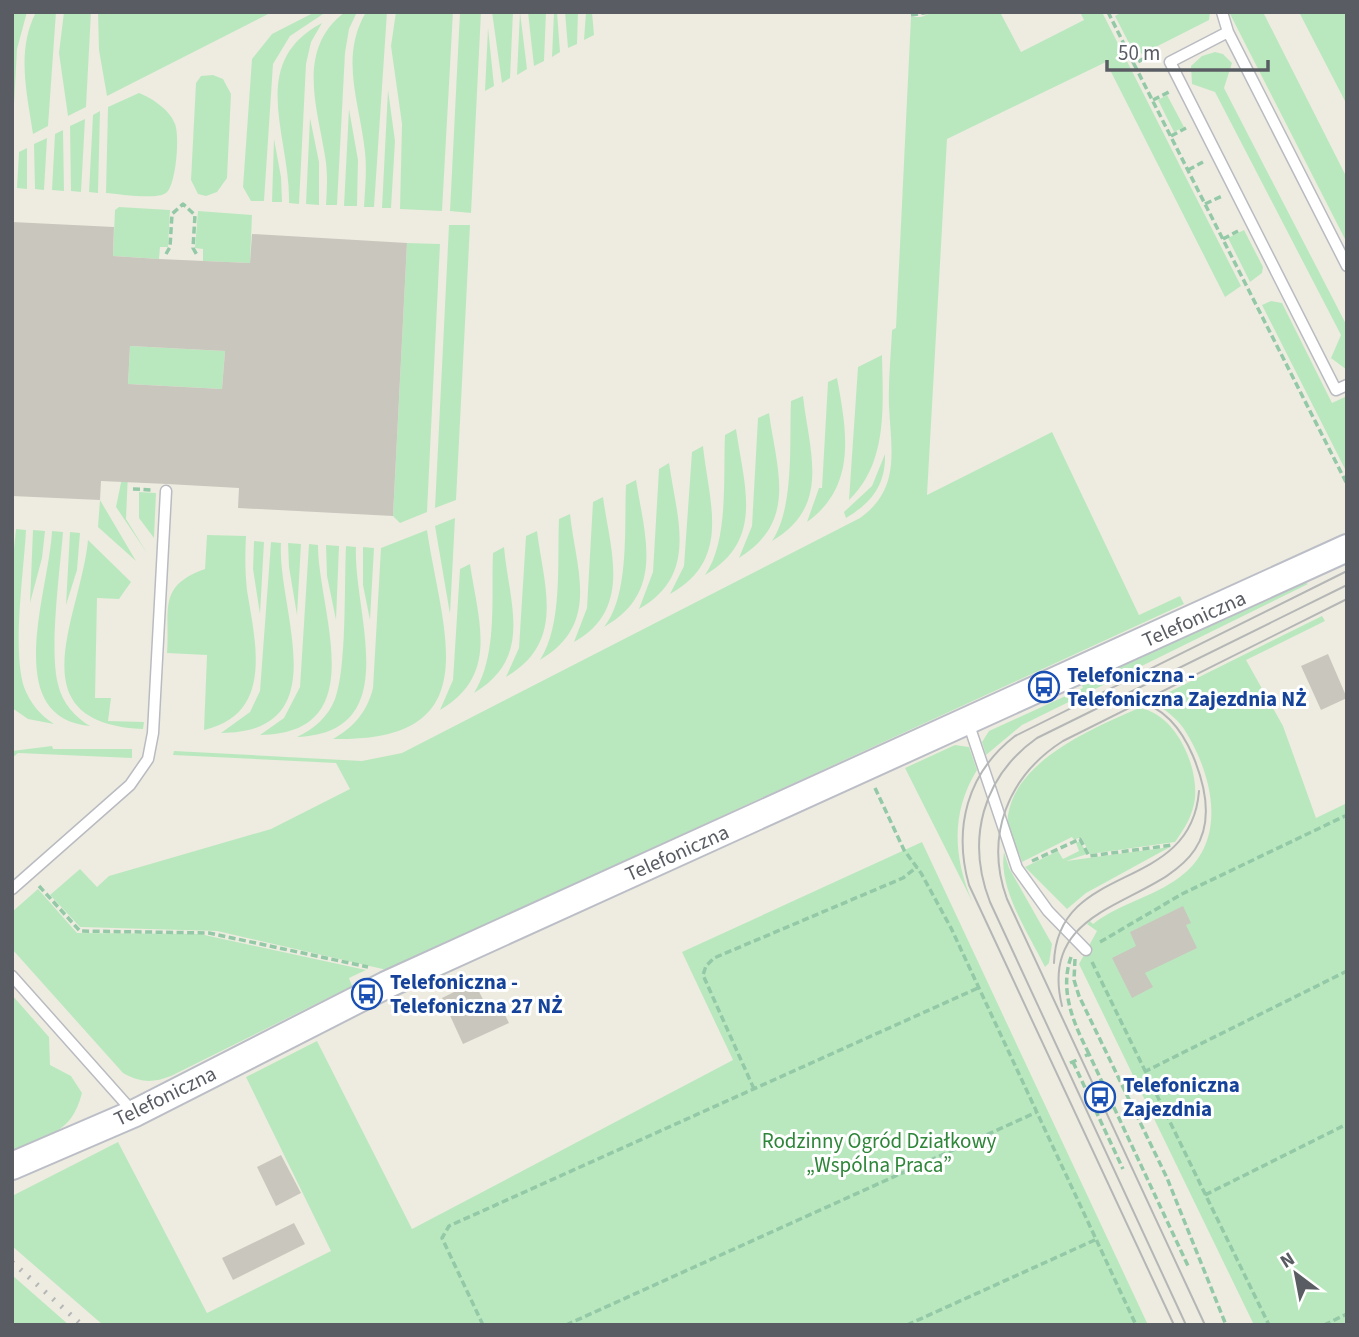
<svg xmlns="http://www.w3.org/2000/svg" width="1359" height="1337" font-family="'Source Sans 3',sans-serif">
<rect width="100%" height="100%" fill="#eeece0"/>
<path fill="#bae8be" d="M12,12H27L17,49L12,142Z
M36,12H56L48,126L33,134C27,93 16,51 36,12Z
M64,12H91L86,107L68,116L59,53Z
M98,12H272L107,96L99,50Z
M315,12H326L290,36L273,64L264,201H251L243,187L252,59L272,34Z
M345,12H357L349,29L345,53L337,205H326C327,189 328,173 325,156C317,106 296,49 345,12Z
M366,12H387L374,207H364C365,189 367,170 365,152C360,103 339,58 366,12Z
M396,12H453L442,211L400,209L402,124L391,46Z
M460,12H481L471,213L450,211Z
M492,12H513L510,78L502,83Z
M520,12L527,69L517,75Z
M528,12H546L544,61L534,66Z
M554,12H557L560,52L552,57Z
M565,12H578L577,44L568,48Z
M586,12H592L594,35L584,40Z
M934,12H1000L1021,52L1084,20L1080,12H1102L1241,286L1225,297L1106,62L947,139L927,495L1052,432L1139,615L1180,596L1184,604L387,970L217,931L80,927L50,895L80,869L97,887L109,876L271,829L350,789L336,763L173,755L174,751L362,761L402,753L860,518C901,489 891,450 889,406C888,381 891,355 892,330L896,328L911,17H921Z
M1122,12H1210V13L1209,20L1142,54L1132,49L1115,16Z
M1229,12H1263L1347,178V243Z
M1299,12H1347V105Z
M322,23L311,42L306,64L299,204L289,203C291,137 246,63 322,23Z
M488,28L494,86L485,91Z
M1215,52L1223,54L1232,63L1224,88L1347,326V370L1331,358L1341,335L1215,92L1192,84L1191,66L1202,56Z
M213,75L223,79L231,94L227,178L217,192L206,196L198,194L191,180L196,83L201,76Z
M388,90L395,141L391,208H382Z
M139,93C152,98 170,110 175,124C180,136 176,186 166,193C157,200 118,194 106,193L108,107Z
M1167,95L1184,127L1174,132L1158,100Z
M349,109L358,160L357,206H344Z
M100,111L98,193L89,192L93,115Z
M310,118L319,162V205L306,204Z
M85,119L81,192L71,191L70,126Z
M63,130L64,191L52,190L55,134Z
M47,138L44,190L35,189L34,144Z
M274,139L281,177L282,202H272Z
M27,148V189L17,188L19,152Z
M119,207L170,210L168,247H160L159,259L113,256L115,210Z
M198,211L252,215L250,263L203,261V249L195,248Z
M449,225H470L456,500L435,508Z
M1244,230L1263,267L1262,273L1250,282L1228,238Z
M407,243L440,244L427,512L400,523L393,516Z
M1271,301L1282,303L1332,403L1347,396V473L1262,305Z
M130,346L225,351L222,389L128,384Z
M882,355C883,406 888,463 849,500L858,367Z
M837,378C847,432 857,486 807,522L819,488H822L828,382Z
M803,396C809,451 832,506 772,541C795,506 789,442 791,401Z
M769,413C777,471 798,521 739,558L752,526L758,418Z
M736,429C744,486 765,540 705,575C729,541 723,476 725,435Z
M703,446C709,503 732,560 670,594L684,566L692,452Z
M885,454C886,485 871,503 846,518L844,512L872,486Z
M669,463C677,519 699,575 639,609L653,572L659,469Z
M123,473H128L126,519L147,553L116,507Z
M636,480C645,537 665,593 604,627C630,595 624,526 626,485Z
M139,492L156,493L154,538L139,518Z
M603,497C610,550 633,609 574,642L587,608L593,502Z
M100,500L136,561L98,527Z
M570,514C576,570 601,624 540,660C563,625 557,561 559,519Z
M455,518L450,614L435,526Z
M16,529L26,530C24,571 12,649 24,687C30,703 40,715 54,724L28,719L12,708V568Z
M33,530L45,531L42,558L30,603Z
M427,530C442,632 491,743 333,739C354,727 367,712 373,688L381,548Z
M52,531L63,532C60,570 49,650 58,684C62,703 75,717 90,726C0,718 49,592 52,531Z
M537,531C544,587 566,642 506,677L519,648L526,536Z
M70,532L80,533L77,570L66,605Z
M207,535L246,536C245,554 245,572 247,590C255,641 275,714 204,730L207,655L167,653C170,609 157,586 205,569Z
M88,540L131,582L119,599L97,598L95,698H111L108,721L144,722L143,729C14,723 81,616 88,540Z
M254,541L264,542L260,614L253,569Z
M271,542L281,543C277,610 339,732 221,733L250,712L260,691Z
M288,543L301,544L297,615L289,567Z
M309,544L318,545C318,611 374,734 260,735L284,718L300,687Z
M326,545L339,546L336,620L327,576Z
M346,546L356,547C353,613 406,733 297,737C314,729 328,717 335,699C347,667 344,584 346,546Z
M363,547L374,548L370,620L363,585Z
M504,547C509,604 534,657 474,693C498,655 491,597 493,553Z
M470,564C478,620 500,675 440,710L453,680L460,569Z
M1303,581L1308,584L1022,725L986,755L982,742L989,731L1083,688L1080,681Z
M1322,616L1325,621L1246,660L1283,726L1316,818L1347,803V1325H1254L1079,964L1097,931L1087,924L1090,921L1093,924C1121,902 1159,896 1186,872C1228,835 1211,771 1184,729C1176,717 1164,710 1153,700Z
M1139,708C1175,713 1198,764 1195,798C1193,815 1185,828 1175,842L1090,854L1081,837L1074,840L1072,837L1022,862C1018,849 1006,828 1008,815C1017,759 1094,728 1139,708Z
M955,745L969,747L977,770C951,812 953,856 972,901L905,768Z
M52,746L53,749H132V758L18,753L12,758V751Z
M1080,841L1087,854L1066,861L1170,847L1086,893L1067,909L1025,867L1058,851L1063,859L1079,851L1076,843Z
M922,842L1148,1325H103L12,1246V1196L118,1142L207,1313L331,1251L246,1077L317,1041L412,1229L733,1060L682,952Z
M1004,852L1009,868L1052,944L1049,963L1045,967C1029,934 998,889 1004,852Z
M38,889L77,933L200,934L366,970L349,978L352,986L171,1076C153,1083 141,1083 123,1073L12,949V912Z
M12,995L49,1037L50,1065L71,1076L82,1093C71,1136 47,1133 12,1151Z
M12,1275L69,1325H12Z"/>
<path fill="#c9c6be" fill-rule="evenodd" d="M12,222L114,227L113,256L159,259L250,263L252,234L407,243L393,516L238,508L239,488L167,484L101,481L100,500L12,496ZM130,346L225,351L222,389L128,384Z
M1328,654L1347,698L1321,710L1301,666Z
M1183,906L1191,923L1186,925L1197,948L1145,973L1153,987L1132,998L1112,958L1136,946L1130,932Z
M474,982L488,1009L499,1003L509,1023L463,1044L442,998Z
M281,1155L301,1193L276,1206L257,1167Z
M294,1223L305,1244L233,1280L222,1258Z"/>
<g fill="none" stroke-linecap="round" stroke-linejoin="round">
<g stroke="#b9bbc1" stroke-width="13">
<path id="lane" d="M1222,12L1228,32
M1347,266L1228,32L1170,62L1336,390L1347,385
M968,722L1017,868L1048,911L1086,950
M12,889L130,785L148,759L153,733L166,491
M12,976L134,1113"/>
</g>
<g stroke="#bbbec6" stroke-width="30">
<path id="secondary" d="M12,1166L135,1113L386,985L1347,548"/>
</g>
<path stroke="#93c9a7" stroke-width="3.5" stroke-dasharray="7 3.5" stroke-linecap="butt" d="M1108,12L1134,64L1157,51
M911,15L930,12
M1134,64L1347,484
M1153,100L1169,92
M1171,136L1186,128
M1188,170L1203,162
M1205,204L1222,196
M1223,239L1238,231
M166,254L170,247L172,214L183,204L195,215L193,248L197,255
M133,489L152,490
M875,788L904,850L921,873L951,928L1136,1325
M1032,861L1080,839L1089,856L1173,845
M39,886L80,931L209,933L368,967
M1100,942L1182,894L1347,815
M1071,957C1059,991 1074,1024 1089,1054
M1075,959L1074,980L1079,996L1167,1178L1226,1325
M1092,962L1269,1325
M1085,1056L1089,1054L1189,1268
M1073,1062L1123,1169
M1070,1063L1077,1060
M1144,1072L1347,971
M754,1089L703,975L706,966L714,958L903,878L917,867
M1205,1195L1347,1124
M483,1325L442,1238L449,1226L978,988
M566,1325L1037,1112
M907,1325L1097,1239
M1324,1325L1347,1314"/>
<use href="#lane" stroke="#fff" stroke-width="10"/>
<use href="#secondary" stroke="#fff" stroke-width="26"/>
<path stroke="#b5b6b6" stroke-width="2" d="M1054,963C1057,860 1191,895 1199,791
M1062,1006C1027,864 1263,924 1193,756C1181,728 1164,707 1133,699
M1174,1325L969,885C953,828 967,773 1015,736L1347,571
M1186,1325L990,902C966,840 982,777 1037,738L1347,585
M1205,1325L1007,899C984,836 1008,776 1063,741L1347,599"/>
<path stroke="#b5b6b6" stroke-width="5" stroke-dasharray="2 9" stroke-linecap="butt" d="M12,1262L82,1325"/>
</g>
<defs>
<g id="bus-ring" transform="scale(1.575)"><circle r="9.5" fill="#fff" stroke="#1a4fb4" stroke-width="1.5"/><path d="M-5-6H5V4H4V6H2V4H-2V6H-4V4H-5ZM-3.5-4V0h7V-4ZM-3.5 1.2v1.5H-2V1.2ZM2 1.2v1.5H3.5V1.2Z" fill="#1a4fb4"/></g>
</defs>
<g fill-rule="evenodd">
<use href="#bus-ring" x="1044" y="687"/>
<use href="#bus-ring" x="367" y="994"/>
<use href="#bus-ring" x="1100" y="1097"/>
</g>
<g text-anchor="middle" dominant-baseline="central" stroke-width="6" stroke-linejoin="round" paint-order="stroke">
<g font-size="21" fill="#595d63" stroke="#fff">
<text transform="translate(1194 619) rotate(-24)">Telefoniczna</text>
<text transform="translate(677 853) rotate(-24)">Telefoniczna</text>
<text transform="translate(165 1096) rotate(-26)">Telefoniczna</text>
</g>
<g font-size="21" font-weight="bold" fill="#164399" stroke="#fff" text-anchor="start">
<text x="1067" y="675">Telefoniczna -<tspan x="1067" dy="24">Telefoniczna Zajezdnia NŻ</tspan></text>
<text x="390" y="982">Telefoniczna -<tspan x="390" dy="24">Telefoniczna 27 NŻ</tspan></text>
<text x="1123" y="1085">Telefoniczna<tspan x="1123" dy="24">Zajezdnia</tspan></text>
</g>
<g font-size="21" fill="#2e8639" stroke="#fff">
<text x="879" y="1141">Rodzinny Ogród Działkowy<tspan x="879" dy="24">„Wspólna Praca”</tspan></text>
</g>
</g>
<rect width="1359" height="1337" fill="none" stroke="#595d63" stroke-width="28"/>
<g transform="translate(1296 1274) rotate(328)" stroke="#ffffff" stroke-width="5" paint-order="stroke">
<path d="M0-5L12 26L0 18L-12 26Z" fill="#595d63"/>
<text y="-10" font-size="19" font-weight="bold" text-anchor="middle" fill="#595d63">N</text>
</g>
<path d="M1107 60v10h161v-10" fill="none" stroke="#595d63" stroke-width="3.5"/>
<text x="1118" y="60" font-size="21" fill="#595d63" stroke="#ffffff" stroke-width="5" paint-order="stroke">50 m</text>
</svg>
